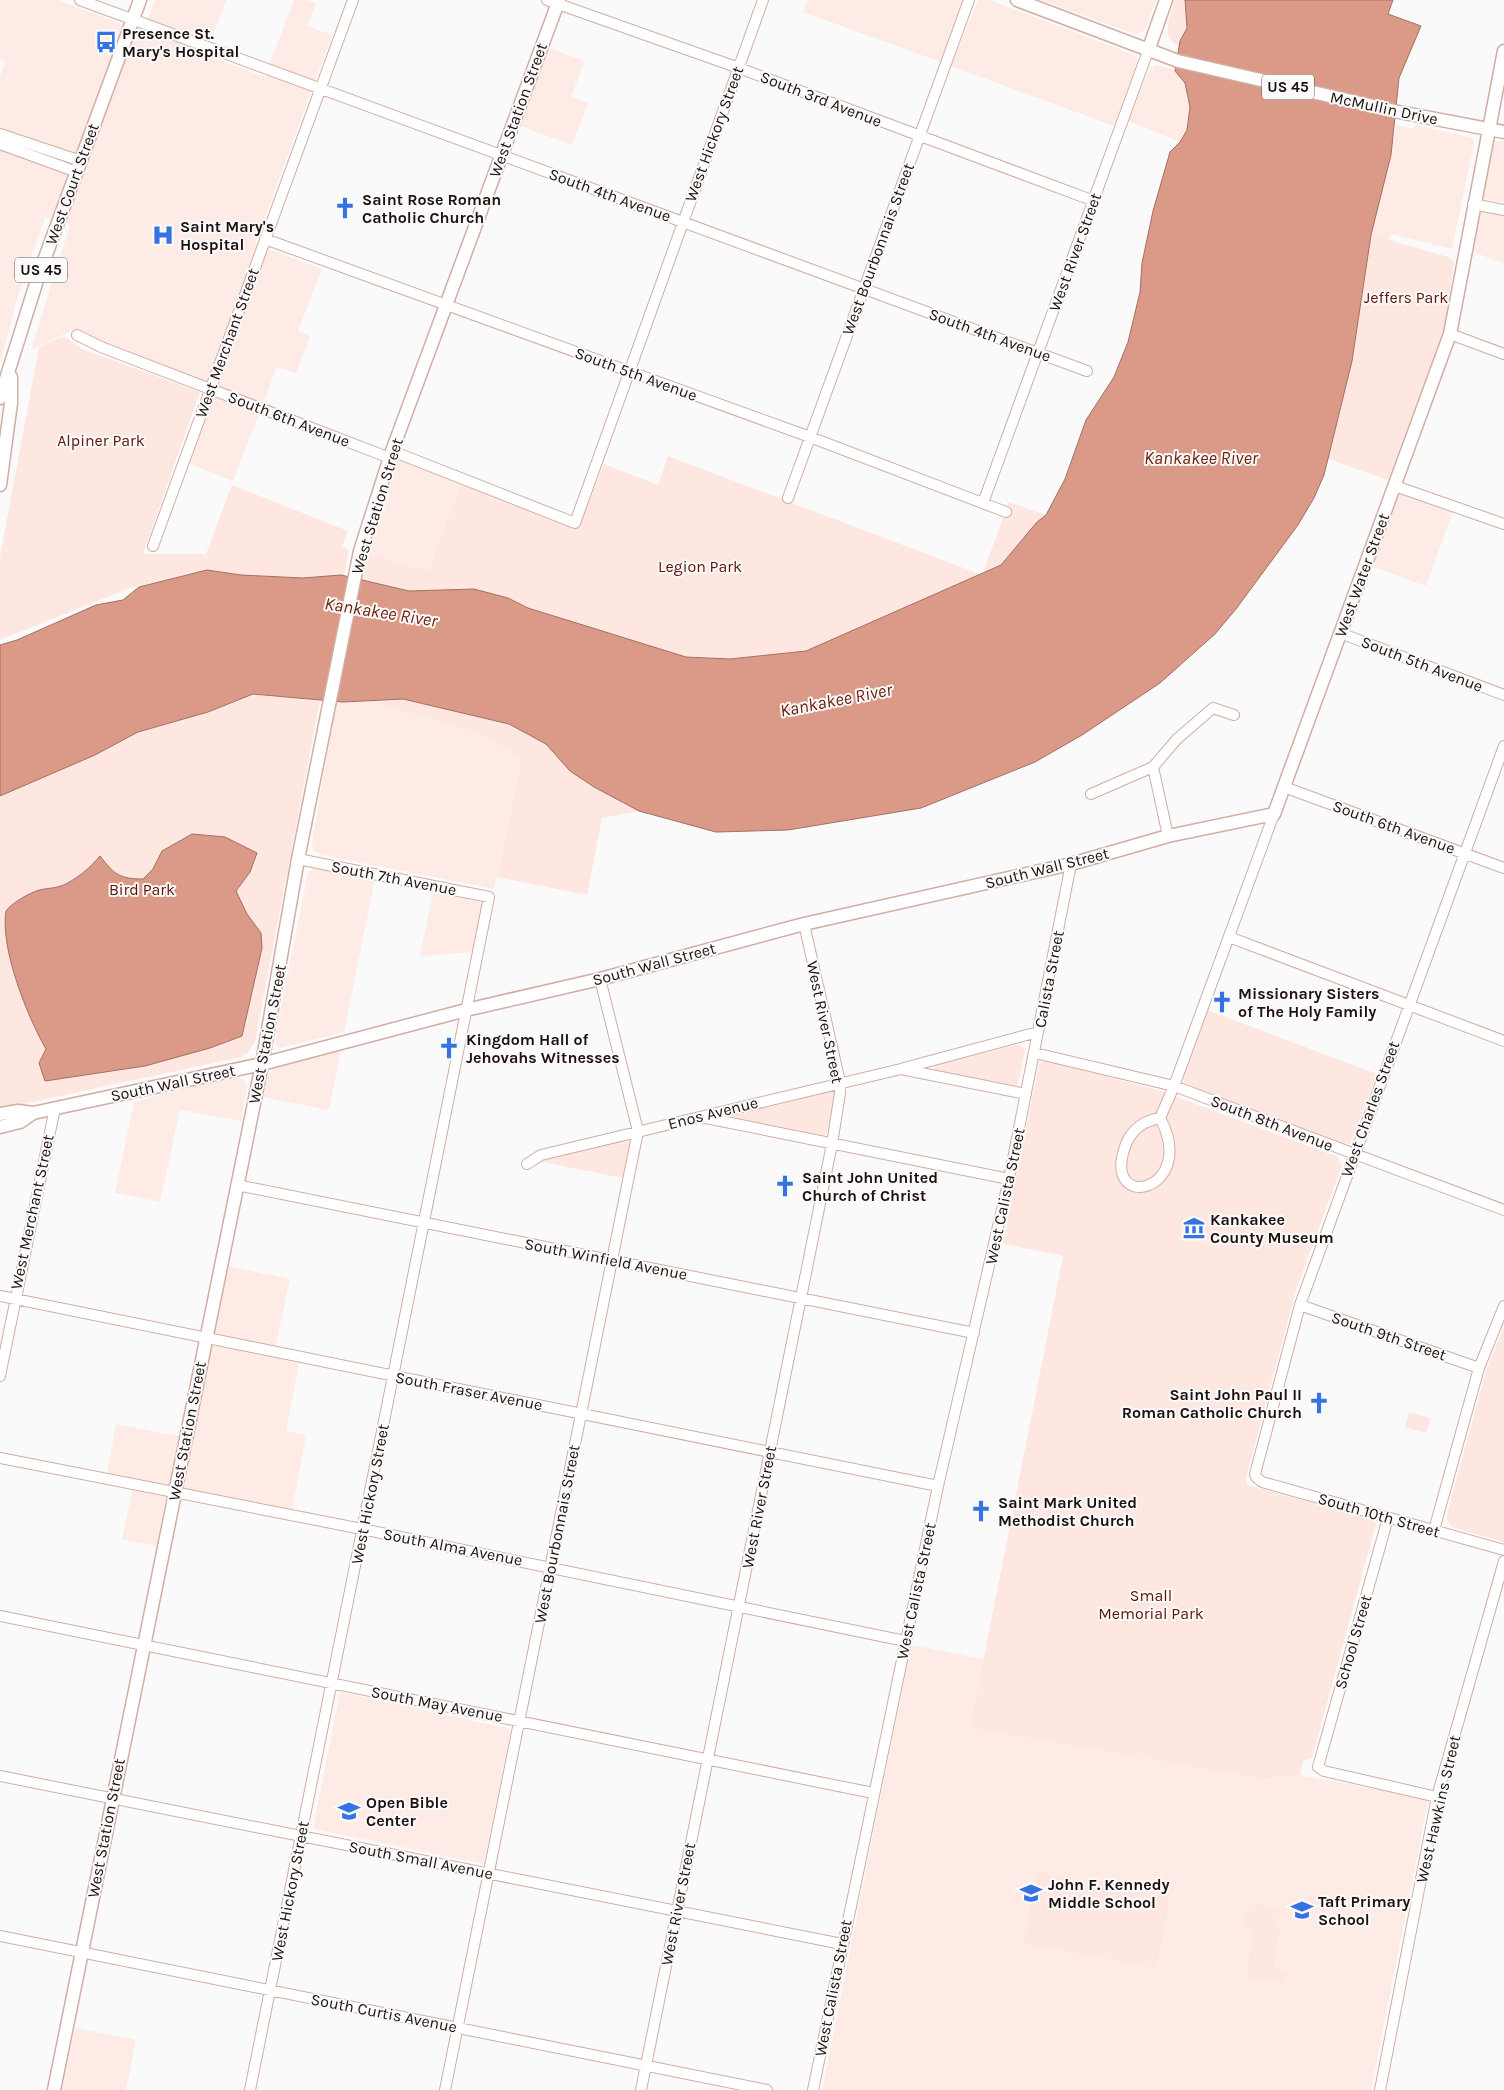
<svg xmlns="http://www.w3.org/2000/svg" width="1504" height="2090" font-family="Karla,sans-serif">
<rect width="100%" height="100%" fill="#fafafa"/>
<path fill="#feebe6" d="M0,0H57L143,32L155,0H226L206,55L265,77L294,0H307L316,3L308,26L332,35L255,244L322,269L298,331L310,336L296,373L277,367L233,481L188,463L217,385L92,340L73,330L31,350L70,225L45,217L17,299L0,364V77L5,62L0,59Z
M807,0H964L941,62L803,12Z
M978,0H990L1137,56V64L1114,126L951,66Z
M1040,0H1156L1146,27L1142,32L1135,34Z
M549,48L585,61L571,97L588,103L572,145L520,126Z
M1156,65L1176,70L1185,83L1190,107L1187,130L1180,142L1128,121L1149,70Z
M1396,125L1414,129L1415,125L1473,138L1474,144L1452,249L1391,234L1389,240L1371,235L1391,155Z
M1496,141H1504V203L1482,198L1492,142Z
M1482,210L1504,215V264L1469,250L1479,212Z
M399,458L461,483L428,571L368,554Z
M1401,493L1453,511L1426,586L1371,566L1397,497Z
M381,700V705L472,731L522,758L494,889L321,855L313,850L312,843L336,701Z
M315,868L375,879L344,1032L280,1048L276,1045V1033L308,873Z
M433,892L482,903L483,906L475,952L420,956Z
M341,1049L329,1110L263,1097L268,1076L274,1067Z
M229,1077L241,1078L245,1082L247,1088L241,1121L180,1110L160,1202L115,1193L134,1102Z
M228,1266L290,1279L273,1357L299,1363L286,1431L306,1435L292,1510L168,1485L156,1546L122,1539L135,1478L107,1473L116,1424L193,1439Z
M911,1645L984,1659L971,1728L1262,1779L1300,1775L1421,1798L1428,1801L1371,2090H822Z
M340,1692L511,1729L484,1864L313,1829Z
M75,2028L136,2040L126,2090H62Z"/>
<path fill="#fee7e1" d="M1175,0H1185L1187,28L1179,46C1159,37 1171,15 1175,0Z
M1371,235L1448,257L1454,261L1445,327L1388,480L1328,459L1352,361Z
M64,336L82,349L200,392L143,554H206L232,485L348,531L342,546L349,550L344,576L303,578L241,575L207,570L130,588L0,640V557L39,347Z
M668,456L982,575L1009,502L1046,515L1037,522L1001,565L983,575L806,651L730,659L680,656L528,608L508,598L474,589L409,591L360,580L368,554L428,571L461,483L578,528L604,464L658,485Z
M253,694L320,700L255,1042L247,1053L241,1057L0,1109V796L95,755L138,732L208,712Z
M403,699L509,724L546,744L570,771L594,787L639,811L602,818L587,895L497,877L522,758L472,731L381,705V700Z
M1207,1010L1377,1074L1350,1144L1341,1143L1185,1084L1182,1078Z
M1015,1045H1020L1025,1050L1018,1085L1016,1086L934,1071L935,1065Z
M1046,1060L1158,1090L1338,1157L1342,1166L1297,1287L1246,1478L1247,1484L1251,1486L1373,1520L1376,1524L1312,1758L1303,1761L1300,1775L1262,1779L970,1728L1063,1256L1003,1244L1039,1064Z
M830,1091L834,1092L835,1096L827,1132L824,1138L733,1117L737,1113Z
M627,1140L631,1143L623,1178L542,1162L546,1158Z
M1504,1327V1542L1451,1527L1446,1518L1486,1371Z
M1409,1412L1431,1418L1426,1433L1405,1427Z
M1037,1872L1170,1898L1156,1969L1023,1943Z
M1255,1903L1280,1908L1279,1915L1275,1922L1280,1928L1273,1969L1283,1971L1286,1974L1283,1983L1271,1981L1266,1977L1257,1981L1248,1976L1247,1970L1253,1934L1245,1922L1250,1905Z"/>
<path fill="#db9988" stroke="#a27063" d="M1185,0H1393L1388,14L1421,26L1399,78L1391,155L1371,235L1352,361L1324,475L1314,498L1298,525L1236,609L1215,634L1160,683L1082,735L1035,762L921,808L788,830L716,832L639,811L594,787L570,771L546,744L509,724L403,699L343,702L253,694L208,712L138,732L95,755L0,796V645L17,640L96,605L123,600L139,587L207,570L241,575L303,578L341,575L409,591L474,589L508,598L528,608L686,657L730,659L806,651L1001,565L1037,522L1046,515L1065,479L1086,420L1114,377L1128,342L1140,292L1142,263L1153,211L1170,152L1180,142L1187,130L1190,107L1185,83L1175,71L1180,41L1187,28Z
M192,834L225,837L257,853L250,872L236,891L247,914L261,933L262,948L242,1036L210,1048L145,1066L45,1081L39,1063L46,1049C27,1016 0,948 6,911C11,904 26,895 34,892C42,888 52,889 61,886C76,880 90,868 100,856C114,874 119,879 143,879L153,869L162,851Z"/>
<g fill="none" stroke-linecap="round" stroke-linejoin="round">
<g stroke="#d2ada4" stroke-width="12">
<path id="minor" d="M80,0L1087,371
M547,0L739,68L1094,201
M0,134L81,161
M0,144L77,172
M1473,204L1504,210
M265,239L810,437L1006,512
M1450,334L1504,354
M77,335L101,347L390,458
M392,451L575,523L763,0
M1395,486L1504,524
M788,498L969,0
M983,503L1148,51
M153,546L353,0
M1340,633L1504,695
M1504,746L1300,1305L1255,1474L1256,1477L1262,1482L1504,1550
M1153,767L1168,836
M1284,787L1504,868
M1091,794L1153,767L1177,739L1213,708L1234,715
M1229,937L1504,1041
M1035,1053L1174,1086L1504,1210
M904,1068L1038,1032
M701,1117L1009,1179
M1160,1118C1200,1192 1099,1215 1126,1144C1133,1128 1144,1121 1160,1118L1174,1086L1274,814
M527,1164L541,1155L901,1069L1026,1094
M237,1185L974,1333
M0,1296L938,1486
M1300,1305L1479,1368
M0,1376L55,1108
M0,1458L362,1529L905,1641
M1388,1518L1318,1767L1324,1771L1437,1797
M1434,1530L1479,1368L1504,1306
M0,1616L873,1793
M0,1776L842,1944
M0,1936L767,2090
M250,2090L489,897L298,859
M445,2090L638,1131L600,979
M641,2090L832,1144L840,1093V1082L804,924
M813,2090L938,1486L1009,1179L1071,864
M1380,2090L1437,1797L1504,1561"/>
</g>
<g stroke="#d2ada4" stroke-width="15">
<path id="major" d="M1017,0L1178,61L1399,112L1504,132
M1148,51L1166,0
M0,398L39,274L140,0
M0,485L11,403V377
M0,1114L18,1111L33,1113
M0,1127L20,1122L33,1113L262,1064L466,1010L600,979L804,924L1071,864L1168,836L1274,814L1450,334L1504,51
M54,2090L262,1064L298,859L360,551L392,451L559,0"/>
</g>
<use href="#minor" stroke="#fff" stroke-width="10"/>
<use href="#major" stroke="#fff" stroke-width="12"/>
</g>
<defs>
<g id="bus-bare" transform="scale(1.725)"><path d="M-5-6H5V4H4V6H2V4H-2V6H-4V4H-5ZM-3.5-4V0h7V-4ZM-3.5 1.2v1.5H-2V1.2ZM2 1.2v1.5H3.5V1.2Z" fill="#3673e1" stroke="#fafafa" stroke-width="2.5" paint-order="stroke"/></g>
<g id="church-bare" transform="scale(1.725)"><path d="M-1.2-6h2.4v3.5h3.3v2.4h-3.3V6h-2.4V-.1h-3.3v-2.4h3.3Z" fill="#3673e1" stroke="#fafafa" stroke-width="2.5" paint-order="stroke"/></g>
<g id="hospital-bare" transform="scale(1.725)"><path d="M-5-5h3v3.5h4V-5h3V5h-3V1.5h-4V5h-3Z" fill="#3673e1" stroke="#fafafa" stroke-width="2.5" paint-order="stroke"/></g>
<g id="museum-bare" transform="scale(1.725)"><path d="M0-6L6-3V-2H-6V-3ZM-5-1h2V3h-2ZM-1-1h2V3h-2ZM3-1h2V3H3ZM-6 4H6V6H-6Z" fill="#3673e1" stroke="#fafafa" stroke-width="2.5" paint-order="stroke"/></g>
<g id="school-bare" transform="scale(1.725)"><path d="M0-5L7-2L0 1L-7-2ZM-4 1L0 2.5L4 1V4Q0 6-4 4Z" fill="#3673e1" stroke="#fafafa" stroke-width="2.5" paint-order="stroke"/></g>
</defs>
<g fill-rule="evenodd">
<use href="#bus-bare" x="106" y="42"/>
<use href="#church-bare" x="345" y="208"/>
<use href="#hospital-bare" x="163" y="235"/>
<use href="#church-bare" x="1222" y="1002"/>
<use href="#church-bare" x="449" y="1048"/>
<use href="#church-bare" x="785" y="1186"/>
<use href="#museum-bare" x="1194" y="1228"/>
<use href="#church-bare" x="1319" y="1403"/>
<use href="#church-bare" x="981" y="1511"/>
<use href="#school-bare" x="349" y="1811"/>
<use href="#school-bare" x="1031" y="1893"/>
<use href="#school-bare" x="1302" y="1910"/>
</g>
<g text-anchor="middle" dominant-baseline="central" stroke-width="4" stroke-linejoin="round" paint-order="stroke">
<g fill="#fafafa" stroke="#5f5654" stroke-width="1">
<rect x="1262" y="74.5" width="52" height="25" rx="4"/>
<rect x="15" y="257.5" width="52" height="25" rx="4"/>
</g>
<g font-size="15" font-weight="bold" fill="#1d100d">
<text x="1288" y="87">US 45</text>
<text x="41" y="270">US 45</text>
</g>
<g font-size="16" font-weight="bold" fill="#1d100d" stroke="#fafafa" text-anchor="start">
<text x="122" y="33">Presence St.<tspan x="122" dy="18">Mary's Hospital</tspan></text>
<text x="362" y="199">Saint Rose Roman<tspan x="362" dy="18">Catholic Church</tspan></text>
<text x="180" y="226">Saint Mary's<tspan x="180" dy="18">Hospital</tspan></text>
<text x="1238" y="993">Missionary Sisters<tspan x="1238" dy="18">of The Holy Family</tspan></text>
<text x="466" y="1039">Kingdom Hall of<tspan x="466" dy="18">Jehovahs Witnesses</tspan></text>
<text x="802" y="1177">Saint John United<tspan x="802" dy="18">Church of Christ</tspan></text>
<text x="1210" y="1219">Kankakee<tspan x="1210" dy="18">County Museum</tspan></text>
<text x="1302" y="1394" text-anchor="end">Saint John Paul II<tspan x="1302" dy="18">Roman Catholic Church</tspan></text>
<text x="998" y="1502">Saint Mark United<tspan x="998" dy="18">Methodist Church</tspan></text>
<text x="366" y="1802">Open Bible<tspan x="366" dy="18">Center</tspan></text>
<text x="1048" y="1884">John F. Kennedy<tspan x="1048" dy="18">Middle School</tspan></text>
<text x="1318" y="1901">Taft Primary<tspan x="1318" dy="18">School</tspan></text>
</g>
<g font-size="16" fill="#1d100d" stroke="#fafafa">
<text transform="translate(821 99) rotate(21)">South 3rd Avenue</text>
<text transform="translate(1384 108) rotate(12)">McMullin Drive</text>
<text transform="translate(518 110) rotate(-70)">West Station Street</text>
<text transform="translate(714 134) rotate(-70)">West Hickory Street</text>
<text transform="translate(72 184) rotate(-70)">West Court Street</text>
<text transform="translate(610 195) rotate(20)">South 4th Avenue</text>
<text transform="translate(878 249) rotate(-70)">West Bourbonnais Street</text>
<text transform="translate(1075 252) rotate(-70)">West River Street</text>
<text transform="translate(990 335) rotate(20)">South 4th Avenue</text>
<text transform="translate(227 343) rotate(-70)">West Merchant Street</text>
<text transform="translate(636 374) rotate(20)">South 5th Avenue</text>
<text transform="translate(289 419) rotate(21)">South 6th Avenue</text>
<text transform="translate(377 506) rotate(-73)">West Station Street</text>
<text transform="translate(1362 575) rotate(-70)">West Water Street</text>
<text transform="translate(1422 664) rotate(21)">South 5th Avenue</text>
<text transform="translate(1394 827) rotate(20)">South 6th Avenue</text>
<text transform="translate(1047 868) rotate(-14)">South Wall Street</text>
<text transform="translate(394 878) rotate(11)">South 7th Avenue</text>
<text transform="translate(654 964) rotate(-15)">South Wall Street</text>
<text transform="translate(1049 979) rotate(-79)">Calista Street</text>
<text transform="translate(825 1022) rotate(78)">West River Street</text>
<text transform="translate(267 1034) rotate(-79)">West Station Street</text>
<text transform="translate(173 1083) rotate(-12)">South Wall Street</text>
<text transform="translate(1370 1109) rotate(-70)">West Charles Street</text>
<text transform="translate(713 1113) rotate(-14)">Enos Avenue</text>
<text transform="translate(1272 1123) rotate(21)">South 8th Avenue</text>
<text transform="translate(1005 1196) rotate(-78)">West Calista Street</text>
<text transform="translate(32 1212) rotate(-78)">West Merchant Street</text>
<text transform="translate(606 1259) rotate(11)">South Winfield Avenue</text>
<text transform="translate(1389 1336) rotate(19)">South 9th Street</text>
<text transform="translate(469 1391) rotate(11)">South Fraser Avenue</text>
<text transform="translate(187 1431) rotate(-79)">West Station Street</text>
<text transform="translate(370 1494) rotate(-79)">West Hickory Street</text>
<text transform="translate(759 1507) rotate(-79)">West River Street</text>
<text transform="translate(1379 1515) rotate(16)">South 10th Street</text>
<text transform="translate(557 1534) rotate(-79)">West Bourbonnais Street</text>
<text transform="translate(453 1547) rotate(11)">South Alma Avenue</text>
<text transform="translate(916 1591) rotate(-78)">West Calista Street</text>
<text transform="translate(1353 1642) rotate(-74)">School Street</text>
<text transform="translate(437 1704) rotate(11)">South May Avenue</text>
<text transform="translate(1438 1809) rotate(-77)">West Hawkins Street</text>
<text transform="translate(106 1828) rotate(-79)">West Station Street</text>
<text transform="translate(421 1860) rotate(11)">South Small Avenue</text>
<text transform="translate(290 1891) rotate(-79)">West Hickory Street</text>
<text transform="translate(678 1904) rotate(-79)">West River Street</text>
<text transform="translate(833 1988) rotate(-79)">West Calista Street</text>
<text transform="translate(384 2013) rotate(11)">South Curtis Avenue</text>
</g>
<g font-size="16" fill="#601300" stroke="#fafafa">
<text x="1406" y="297">Jeffers Park</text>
<text x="101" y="440">Alpiner Park</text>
<text x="700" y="566">Legion Park</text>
<text x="142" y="889">Bird Park</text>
<text x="1151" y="1595">Small<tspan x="1151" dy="18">Memorial Park</tspan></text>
</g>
<g font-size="18" font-style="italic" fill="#6e210e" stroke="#fafafa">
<text x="1201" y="458">Kankakee River</text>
<text transform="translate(381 612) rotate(9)">Kankakee River</text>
<text transform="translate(836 700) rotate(-11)">Kankakee River</text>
</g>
</g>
</svg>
